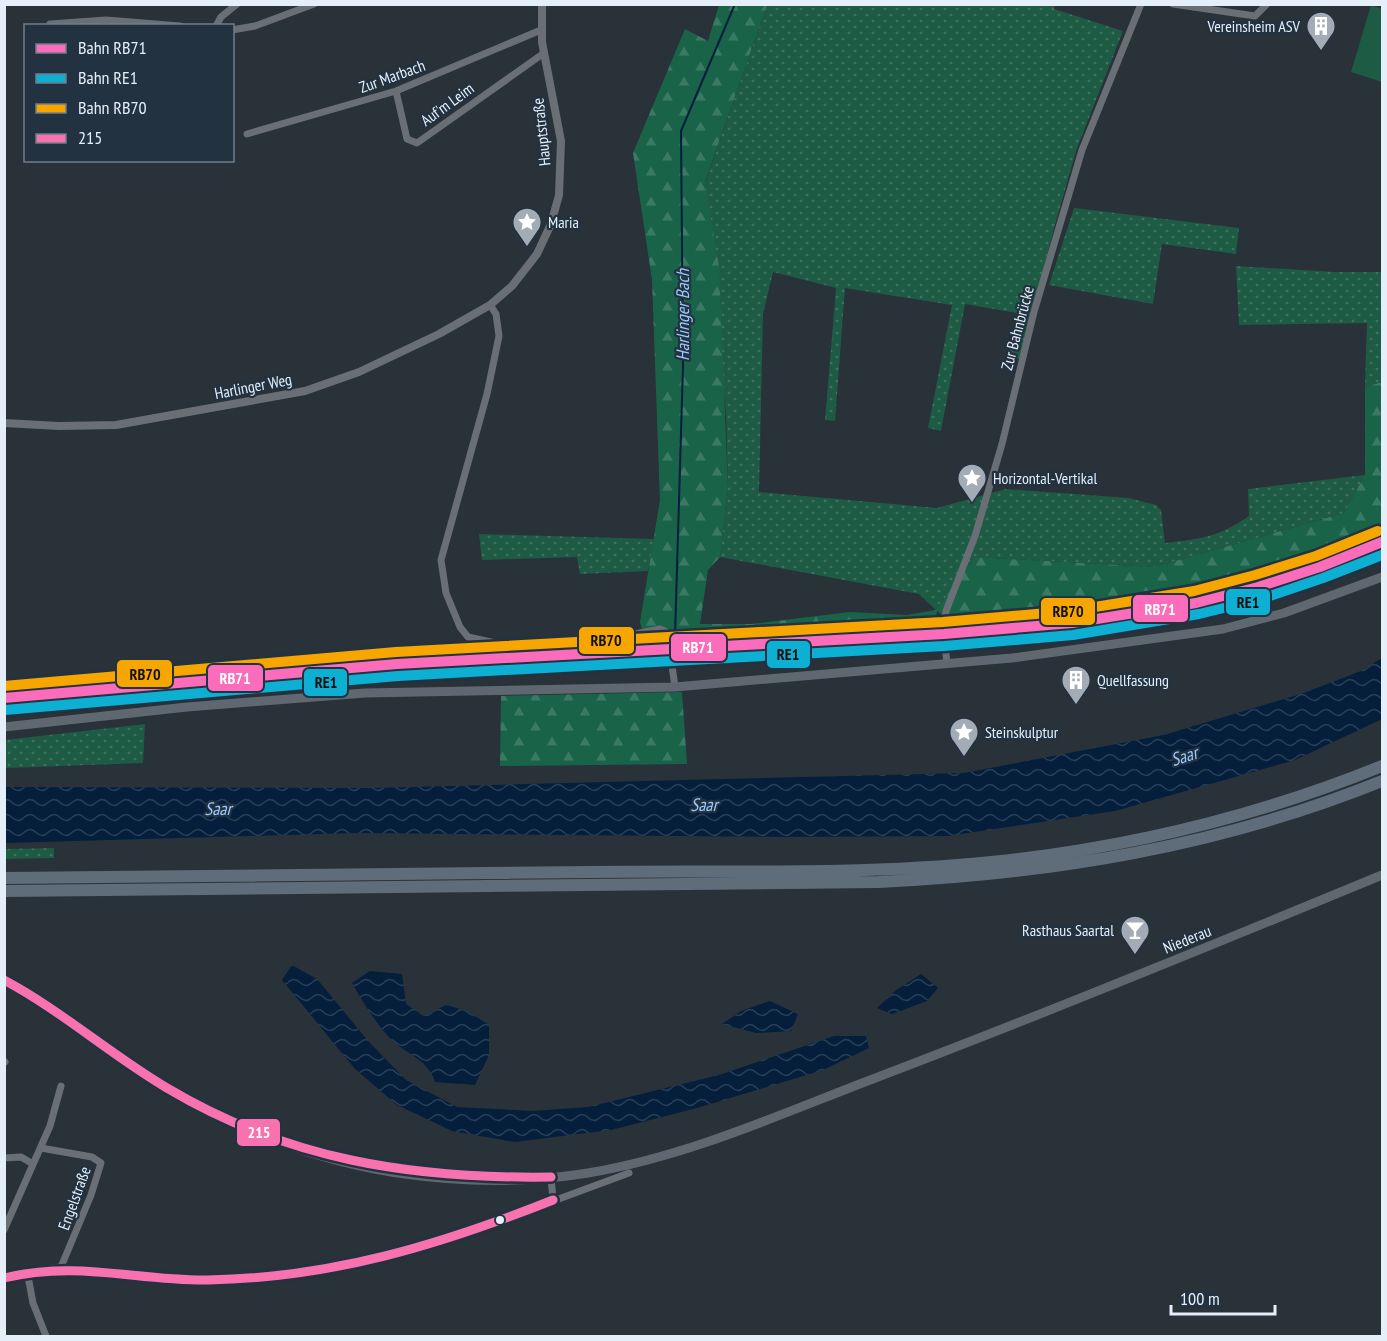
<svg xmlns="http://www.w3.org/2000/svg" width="1387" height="1341" font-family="'PT Sans Narrow',sans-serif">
<defs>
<pattern id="green-dots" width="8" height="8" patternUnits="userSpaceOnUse" patternTransform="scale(1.5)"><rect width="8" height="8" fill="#1e5b44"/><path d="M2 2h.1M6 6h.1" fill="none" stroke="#3f7360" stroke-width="1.8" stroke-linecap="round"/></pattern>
<pattern id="forest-firs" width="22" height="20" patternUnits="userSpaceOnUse" patternTransform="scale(1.5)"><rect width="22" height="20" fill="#196449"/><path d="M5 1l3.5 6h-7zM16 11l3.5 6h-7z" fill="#3a7a64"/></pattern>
<pattern id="water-waves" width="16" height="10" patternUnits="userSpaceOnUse" patternTransform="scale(1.5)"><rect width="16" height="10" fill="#041e3b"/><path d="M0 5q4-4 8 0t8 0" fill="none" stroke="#283f58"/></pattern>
</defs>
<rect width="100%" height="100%" fill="#293139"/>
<path fill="url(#green-dots)" d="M767,5H1054V9L1123,31L1076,151L1053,232L1022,359L1008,358L1017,313L965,304L941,431L928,428L952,305L845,288L835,421L825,420L836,288L773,272L763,314L759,492L937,508L1006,489L1129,498L1156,505L1161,510L1165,543C1200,539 1219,537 1249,516L1248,489L1365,475L1344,513L1154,567L975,557L936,610L919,594L720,557L728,489L726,416L705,183Z
M1074,208L1239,228L1236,254L1162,244L1153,304L1049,285Z
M1236,266L1334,272H1382V382L1365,387L1367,323L1239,325Z
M479,534L654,539L648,571L580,574L577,557L482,560Z
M145,724L143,763L5,768V740Z
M54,848V858L5,859V849Z"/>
<path fill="url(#forest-firs)" d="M719,5H767L705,182L719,267L728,489L720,557L708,570L700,624H751L850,612L907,615L936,610L975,557L1154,567L1344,513L1365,475V387L1382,382V531L1337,552L1205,594L958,628L937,611L934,625L908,630L645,642L640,622L660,500L652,280L633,153L685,29L708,41Z
M682,692L687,764L500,766L501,696Z"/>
<path fill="#1e5b44" d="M1371,5L1382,9V82L1351,72Z"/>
<path fill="url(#water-waves)" d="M1382,658V719L1295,760L1115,811L948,836L781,837L357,833L5,843V787L372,788L964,773L1164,735L1304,693L1361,671Z
M292,965L317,979L369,1042L406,1080L457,1107L533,1111L588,1107L719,1075L834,1036H866L869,1048L823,1070L697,1108L611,1130L515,1142L452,1131L397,1105L355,1069L282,980Z
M370,971L402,974L406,1004L424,1016L446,1005L467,1011L489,1025V1055L475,1085L435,1082C429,1059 404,1054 389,1037C374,1021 363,1002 352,983Z
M921,974L938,988L927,1001L892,1014L877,1008L895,991Z
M770,1001L798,1014L791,1031L756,1033L722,1024L741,1011Z"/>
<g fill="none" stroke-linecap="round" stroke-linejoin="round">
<path stroke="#041e3b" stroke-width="2" d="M675,636L683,365L681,131L735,4"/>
<path stroke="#696f75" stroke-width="7" d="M1173,4L1255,16L1267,4
M50,24L106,20L180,26
M216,26L221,17L237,4
M232,30L255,26L314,4
M396,91L407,139L417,143L544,53
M247,134L396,91L541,30
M490,305L496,314L499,336L487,394L441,560L446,593L460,627L468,637L500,644L595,642L660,629L665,631L668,637L675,687
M947,663L943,629L946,611L975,536L1002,444L1034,312L1082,150L1141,4
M4,1061L5,1062
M41,1148L92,1157L101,1163L91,1195L61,1267
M4,1158L21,1157L33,1164
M551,1177L553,1200
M4,1230L50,1126L61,1086
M27,1271L33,1303L46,1336
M4,1278L27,1271L61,1267L190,1280L305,1271L408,1252L459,1236L629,1173"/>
<path stroke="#696f75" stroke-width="8" d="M4,423L59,426L116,425L305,391L359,372L439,334L490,305L512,286L537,254L551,224L559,195L561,141L542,42V4"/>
<path stroke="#5f6870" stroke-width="9" d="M4,727L187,707L365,693L675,687L1012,658L1223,629L1284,613L1382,577
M4,980C62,1009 111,1053 166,1087C209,1114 259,1136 308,1152C395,1180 497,1188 588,1173C689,1156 783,1113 878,1077C1047,1013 1215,944 1382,875"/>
<path stroke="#5f6c7a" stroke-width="12" d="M4,878C200,876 396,874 592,872C731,870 872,876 1011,860C1138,845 1264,814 1382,766
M4,891L879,882C1052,874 1221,846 1382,781"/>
<g stroke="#223240" stroke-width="14">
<path id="bus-1" d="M4,980C62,1011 111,1055 167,1088C288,1160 412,1179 551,1177
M4,1278C78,1260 136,1281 208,1280C331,1278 440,1245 553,1200"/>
</g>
<use href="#bus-1" stroke="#f972b0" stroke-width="9"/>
<g stroke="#223240" stroke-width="15">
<path id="rail-1" d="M4,698L397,664L944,634L1072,623L1196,603L1258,587L1320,567L1382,542"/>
</g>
<g stroke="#223240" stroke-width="15">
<path id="rail-2" d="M5,710L398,676L944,646L1073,635L1199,614L1261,599L1323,578L1382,555"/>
</g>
<g stroke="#223240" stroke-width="15">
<path id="rail-3" d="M4,686L396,652L943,622L1070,611L1194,591L1255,575L1316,556L1378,531"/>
</g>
<use href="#rail-1" stroke="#fb6dba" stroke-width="10"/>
<use href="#rail-2" stroke="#0dafd3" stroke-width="10"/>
<use href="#rail-3" stroke="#f7a600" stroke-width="10"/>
</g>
<defs>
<g id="building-pin" transform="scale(1.5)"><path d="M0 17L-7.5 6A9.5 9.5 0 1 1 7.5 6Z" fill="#a3acb6" stroke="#223240"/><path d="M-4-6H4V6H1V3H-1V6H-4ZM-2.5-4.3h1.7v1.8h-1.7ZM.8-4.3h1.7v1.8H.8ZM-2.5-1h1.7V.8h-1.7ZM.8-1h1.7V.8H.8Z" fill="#fff"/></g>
<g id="sight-pin" transform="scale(1.5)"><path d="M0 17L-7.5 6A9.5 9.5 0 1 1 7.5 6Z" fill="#a3acb6" stroke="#223240"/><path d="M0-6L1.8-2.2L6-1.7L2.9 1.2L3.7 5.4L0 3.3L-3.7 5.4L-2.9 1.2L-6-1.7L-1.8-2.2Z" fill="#fff"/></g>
<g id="bar-pin" transform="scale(1.5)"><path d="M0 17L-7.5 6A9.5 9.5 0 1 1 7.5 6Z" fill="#a3acb6" stroke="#223240"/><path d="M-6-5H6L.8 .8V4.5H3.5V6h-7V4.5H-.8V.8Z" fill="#fff"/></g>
</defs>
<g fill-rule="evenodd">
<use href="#building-pin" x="1321" y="26"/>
<use href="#sight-pin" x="527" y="222"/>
<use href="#sight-pin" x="972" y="478"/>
<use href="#building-pin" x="1076" y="680"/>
<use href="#sight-pin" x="964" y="732"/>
<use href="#bar-pin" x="1135" y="930"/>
</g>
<circle fill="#e5eff9" stroke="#223240" stroke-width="2" cx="500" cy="1220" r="5"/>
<g text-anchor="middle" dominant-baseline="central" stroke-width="4.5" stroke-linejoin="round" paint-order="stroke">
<g font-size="16" fill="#e5eff9" stroke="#223240" text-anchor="start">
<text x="1300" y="26" text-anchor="end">Vereinsheim ASV</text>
<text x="548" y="222">Maria</text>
<text x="993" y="478">Horizontal-Vertikal</text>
<text x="1097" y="680">Quellfassung</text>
<text x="985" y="732">Steinskulptur</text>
<text x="1114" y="930" text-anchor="end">Rasthaus Saartal</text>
</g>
<g font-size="16" fill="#e5eff9" stroke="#223240">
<text transform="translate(392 76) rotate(-20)">Zur Marbach</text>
<text transform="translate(447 104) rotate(-36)">Auf'm Leim</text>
<text transform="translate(541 132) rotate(-96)">Hauptstraße</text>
<text transform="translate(1017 328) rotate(-75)">Zur Bahnbrücke</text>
<text transform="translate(253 386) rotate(-11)">Harlinger Weg</text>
<text transform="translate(1187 939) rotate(-22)">Niederau</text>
<text transform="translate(74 1198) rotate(-70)">Engelstraße</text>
</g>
<g font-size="18" font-style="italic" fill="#99c8fc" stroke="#223240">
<text transform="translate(682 315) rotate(-90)">Harlinger Bach</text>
<text transform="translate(1184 756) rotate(-18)">Saar</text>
<text x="704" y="804">Saar</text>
<text x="218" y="808">Saar</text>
</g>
</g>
<g stroke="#223240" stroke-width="2">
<rect x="1225" y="588" width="46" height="28" rx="6" fill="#0dafd3"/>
<rect x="1132" y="594" width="57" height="29" rx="6" fill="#fb6dba"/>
<rect x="1040" y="597" width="56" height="29" rx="6" fill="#f7a600"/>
<rect x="578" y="626" width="57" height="29" rx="6" fill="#f7a600"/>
<rect x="670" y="633" width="57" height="29" rx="6" fill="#fb6dba"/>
<rect x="766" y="640" width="45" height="29" rx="6" fill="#0dafd3"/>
<rect x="116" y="659" width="57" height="29" rx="6" fill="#f7a600"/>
<rect x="207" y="664" width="57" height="28" rx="6" fill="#fb6dba"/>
<rect x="303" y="668" width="45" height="29" rx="6" fill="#0dafd3"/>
<rect x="236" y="1118" width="45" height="29" rx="6" fill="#f972b0"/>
</g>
<g font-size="16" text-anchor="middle" font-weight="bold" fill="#fff">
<text x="1160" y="615">RB71</text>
<text x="698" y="653">RB71</text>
<text x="235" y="684">RB71</text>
<text x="259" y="1138">215</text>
</g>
<g font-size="16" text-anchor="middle" font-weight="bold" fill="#111">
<text x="1248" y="608">RE1</text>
<text x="1068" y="617">RB70</text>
<text x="606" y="646">RB70</text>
<text x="788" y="660">RE1</text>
<text x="145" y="680">RB70</text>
<text x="326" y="688">RE1</text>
</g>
<rect width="1387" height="1341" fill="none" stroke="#e5eff9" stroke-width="12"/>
<rect x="24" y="24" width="210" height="138" fill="#223240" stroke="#707e8a" stroke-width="1.5"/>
<rect x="36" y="44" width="30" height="9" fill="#fb6dba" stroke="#707e8a" stroke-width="1.5"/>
<text x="78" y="54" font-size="18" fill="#e5eff9">Bahn RB71</text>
<rect x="36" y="74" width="30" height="9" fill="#0dafd3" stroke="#707e8a" stroke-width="1.5"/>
<text x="78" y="84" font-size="18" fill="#e5eff9">Bahn RE1</text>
<rect x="36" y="104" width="30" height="9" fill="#f7a600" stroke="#707e8a" stroke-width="1.5"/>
<text x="78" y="114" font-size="18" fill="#e5eff9">Bahn RB70</text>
<rect x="36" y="134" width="30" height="9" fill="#f972b0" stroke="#707e8a" stroke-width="1.5"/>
<text x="78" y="144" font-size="18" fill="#e5eff9">215</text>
<path d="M1171 1305v9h104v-9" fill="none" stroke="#e5eff9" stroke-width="3"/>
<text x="1180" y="1305" font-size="18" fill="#e5eff9" stroke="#223240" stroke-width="4.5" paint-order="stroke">100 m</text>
</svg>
